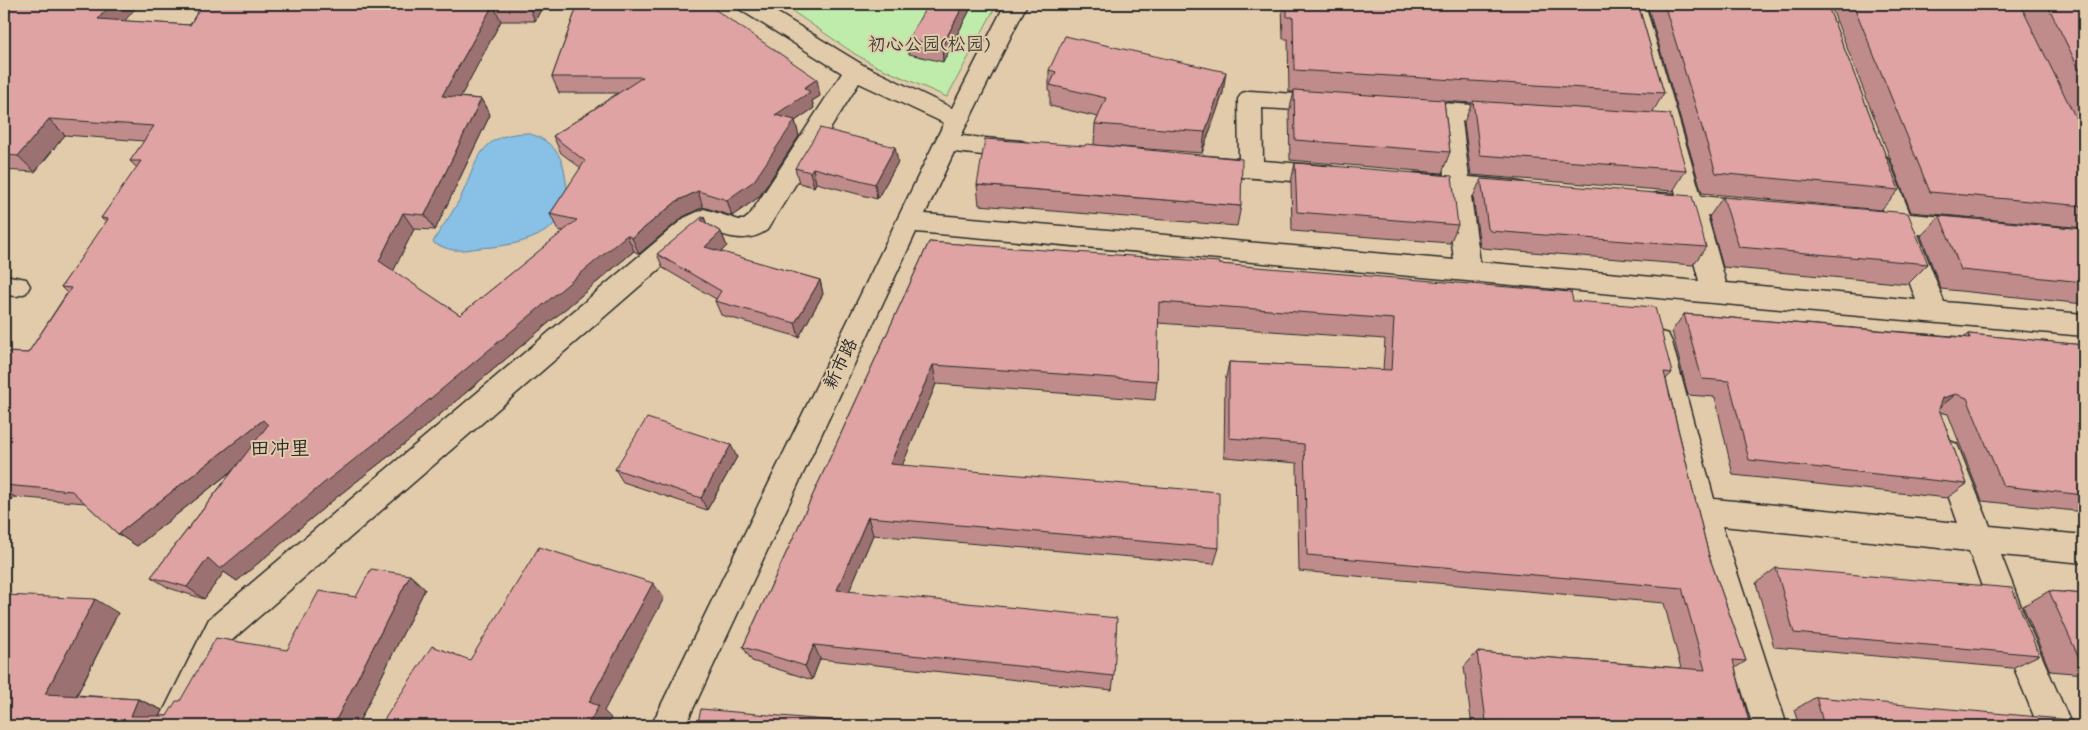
<svg xmlns="http://www.w3.org/2000/svg" width="2088" height="730" font-family="Mynerve,'LXGW WenKai TC',sans-serif">
<rect width="100%" height="100%" fill="#e1cbaa"/>
<filter id="ink" filterUnits="userSpaceOnUse"><feTurbulence type="fractalNoise" baseFrequency=".02" numOctaves="2"/><feDisplacementMap in="SourceGraphic" scale="10" xChannelSelector="R" yChannelSelector="G"/><feConvolveMatrix kernelMatrix="1 2 1 2 8 2 1 2 1" color-interpolation-filters="sRGB"/></filter>
<g filter="url(#ink)">
<path fill="#bfecaa" stroke="#758c6a" d="M782,4H997L947,97L876,66L855,54Z"/>
<path fill="#88c0e6" stroke="#63849b" d="M527,133C549,139 562,152 565,175C566,183 569,194 567,201C558,239 512,246 480,248C471,249 462,251 453,250C447,249 441,246 435,244L433,242C440,229 449,218 456,206C478,168 473,134 527,133Z"/>
<g fill="none" stroke-linecap="round" stroke-linejoin="round">
<g stroke="#2b2b2b" stroke-width="3">
<path id="minor" d="M736,4H763L863,65L952,108L1005,4H1027L961,136L1021,141L1030,144L1033,150L1030,156L1021,159L954,152L925,214L1454,260L1446,194L1415,191L1406,188L1403,182L1406,176L1415,173L1444,175L1438,119L1401,115L1397,109L1401,103L1409,101L1506,107L1514,109L1518,115L1514,121L1506,123L1462,121L1469,177L1515,181L1524,183L1527,190L1524,197L1515,199L1471,196L1480,262L1699,281L1681,213L1648,209L1645,202L1648,195L1657,193L1676,194L1623,4H1645L1701,196L1754,201L1763,203L1767,210L1763,217L1754,219L1707,215L1726,283L1916,300L1891,232L1867,228L1863,221L1867,214L1876,211L1884,212L1866,163L1869,157L1878,154L1887,157L1890,163L1910,214L1968,219L1977,222L1981,229L1977,236L1968,239L1918,234L1944,302L2084,314V336L916,232L685,726H651L944,123L859,83L767,230C747,244 728,237 707,229L702,232L231,641L190,726H156L209,619L684,218L704,209L739,220H744L749,216L842,73L739,9Z
M1250,91L1329,96L1337,98L1341,104L1337,110L1329,112L1262,108L1263,161L1330,166L1339,169L1342,175L1339,181L1330,184L1204,174L1195,171L1192,165L1195,159L1204,156L1239,159L1238,99L1242,93Z
M4,275L26,279L30,286L26,293L17,296L4,295Z
M1658,331L1668,334L1672,342L1714,499L1958,523L1933,453L1937,444L1947,440L1957,444L1990,526L2084,535V563L2001,555L2027,622L2072,726H2038L1995,622L1969,551L1722,526L1787,726H1753L1687,511L1644,342L1648,334Z"/>
</g>
<use href="#minor" fill="#e1cbaa" fill-rule="evenodd"/>
</g>
<path fill="#bf8c8b" stroke="#2b2b2b" d="M4,4L125,21L190,25L202,4H544L535,21H501L460,97L481,99L490,115L435,230L414,229L393,271L460,315L564,231L558,230L550,214L581,168L561,153L553,136L618,93H559L552,77L578,4L820,96L812,101L814,108L795,121L799,136L759,197L732,216L703,207L683,217L639,254L634,251L412,438L338,496L237,581L224,572L204,599L169,588L151,577L233,470L137,546L118,534L85,503L15,497L13,500L4,499V352L28,353L67,293L61,287L106,223L101,218L137,168L130,161L144,141L65,135L35,172L4,170Z
M973,4L943,62L909,54L908,39Z
M1282,4H1638L1664,93L1652,113L1686,170L1673,191L1471,175L1464,122L1472,103L1444,101L1450,152L1442,173L1290,160L1289,112L1294,92H1289L1288,39H1283Z
M1647,4H1827L1899,190L1881,210L1702,193Z
M1830,4H2084V228L1911,212Z
M1049,70L1223,93L1202,153L1094,145L1095,124L1098,117L1050,106V92L1049,91Z
M898,162L877,199L816,183L814,187L799,183L795,168Z
M1295,163L1458,225L1450,243L1292,231L1291,182Z
M1481,179L1706,247L1693,265L1482,248L1480,246L1473,197Z
M977,185L1241,206L1237,226L979,205Z
M1723,197L1928,264L1908,284L1723,267L1709,217Z
M1940,216L2084,229V304L1941,289L1921,236Z
M704,217L706,223L721,232L727,246L720,252L820,280L823,294L799,337L721,315L715,301L716,299L663,268L657,254Z
M929,242L1219,264L1573,301L1672,373L1666,379L1709,556L1746,661L1735,668L1750,726H1472L1464,667L1477,652L1681,668L1664,603L1299,571L1297,463L1224,457L1225,382L1229,362L1383,370L1385,339L1158,323L1157,381L1155,400L936,384L902,465L1219,548L1214,564L873,535L849,591L1114,676L1112,690L820,659L812,680L752,661L743,647Z
M1684,314L1965,337L1969,334L2084,345V512L1982,501L1948,414L1940,412L1967,484L1947,498L1733,475L1715,397L1688,395L1672,331Z
M737,457L707,510L623,482L615,469Z
M1776,568L2039,655L2012,668L1774,647L1756,583Z
M410,575L425,589L357,726H4L118,613L77,695L138,699L162,710L159,716H167L180,701L287,650L356,597Z
M2049,591L2084,594V674L2050,671L2023,606Z
M1816,697L2074,726H1799L1794,710Z"/>
<path fill="#9b7271" stroke="#2b2b2b" d="M111,4H139L112,36L98,19Z
M528,4H544L535,21Z
M964,4H973L943,62L942,46Z
M493,5L501,21L452,113L442,96Z
M1226,72L1223,93L1202,153L1205,132Z
M817,79L820,96L812,101L814,108L795,121L799,136L759,197L732,216L727,200L775,115L804,88Z
M481,99L490,115L435,230L425,215Z
M49,119L65,135L35,172L18,156Z
M895,147L898,162L877,199L875,184Z
M813,168L816,183L814,187L810,172Z
M698,191L703,207L683,217L639,254L632,238L677,201Z
M403,213L414,229L391,276L379,261Z
M704,217L710,232L701,220Z
M721,232L727,246L710,262L705,247Z
M627,235L634,251L412,438L338,496L237,581L224,572L204,599L187,587L208,558Z
M820,280L823,294L799,337L795,323Z
M933,365L936,384L895,483L890,464Z
M1956,394L1937,410L1943,398Z
M263,420L278,434L137,546L118,534Z
M731,445L737,457L707,510L701,498Z
M4,491L15,497L13,500L4,494Z
M868,517L873,535L843,606L837,590Z
M410,575L425,589L357,726H333Z
M653,583L664,598L604,711L611,718L607,726H587L589,702Z
M95,599L118,613L71,706L45,694Z
M814,645L820,659L812,680L805,666Z
M138,699L162,710L155,726L131,716Z
M111,719L127,726H108Z"/>
<path fill="#dea3a2" stroke="#2b2b2b" d="M4,4H111L98,19L190,25L202,4H528L493,5L442,96L481,99L425,215L403,213L379,261L460,315L577,220L550,214L585,161L553,136L643,77H552L578,4H707L817,79L804,88L810,92L775,115L795,120L754,181L727,200L698,191L677,201L632,238L627,235L400,424L324,483L220,569L208,558L187,587L151,577L268,425L263,420L118,534L72,491L4,485V352L28,353L71,288L61,287L108,219L101,218L141,161H130L154,126L49,119L18,156L4,155Z
M928,4H964L942,46L908,39Z
M1287,4H1638L1664,93L1294,70L1293,17H1287Z
M1664,4H1827L1899,190L1716,173Z
M1853,4H2020L2084,135V206L1930,192Z
M2047,4H2084V79Z
M1065,36L1226,72L1205,132L1095,124L1106,98L1050,85L1056,72L1049,70Z
M1294,90L1444,100L1450,152L1295,140Z
M1473,101L1670,114L1686,170L1480,155Z
M820,128L895,147L875,184L813,168L810,172L795,168Z
M985,139L1085,146L1086,144L1242,159L1241,206L977,185Z
M1295,163L1452,176L1458,225L1297,212Z
M1481,179L1692,196L1706,247L1490,231L1488,228Z
M1723,197L1908,213L1928,264L1739,247Z
M1940,216L2084,229V282L1961,270Z
M702,217H704L701,220L721,232L705,247L820,280L795,323L715,301L721,291L657,254Z
M929,242L1219,262V264L1571,292L1573,301L1655,307L1672,373L1664,372L1709,556L1746,661L1733,660L1750,726H1556L1486,721L1477,652L1705,670L1682,588L1307,555L1304,444L1229,438V362L1391,370L1394,319L1159,302L1157,381L933,365L890,464L1219,492V548L868,517L837,590L1117,618L1114,676L814,645L805,666L743,647Z
M1684,314L1970,338L1969,334L2084,345V495L2003,486L1967,398L1956,394L1943,398L1939,409L1967,484L1749,460L1729,381L1702,379Z
M647,418L731,445L701,498L615,469Z
M539,547L653,583L589,702L599,706L587,726H380L432,646L470,660Z
M1776,568L2012,588L2039,655L1794,633Z
M371,569L410,575L333,726H154L111,719L108,726H4V595L95,599L45,694L138,699L131,716H167L176,701H180L216,638L287,650L319,591L356,597Z
M2049,591L2084,594V658H2079Z
M1816,697L2072,720L2074,726H1824Z
M701,709L893,726H697Z"/>
</g>
<g text-anchor="middle" dominant-baseline="central" stroke-width="4" stroke-linejoin="round" paint-order="stroke">
<g font-size="18" fill="#3a3e38" stroke="#e1cbaa">
<text x="929" y="45">初心公园(松园)</text>
</g>
<g font-size="18" fill="#2b2b2b" stroke="#e1cbaa">
<text transform="translate(841 364) rotate(-64)">新市路</text>
</g>
<g font-size="20" fill="#2b2b2b" stroke="#e1cbaa">
<text x="280" y="449">田冲里</text>
</g>
</g>
<rect width="2088" height="730" fill="none" stroke="#e1cbaa" stroke-width="20"/>
<rect x="10" y="10" width="2068" height="710" fill="none" stroke="#2b2b2b" stroke-width="2" filter="url(#ink)"/>
</svg>
